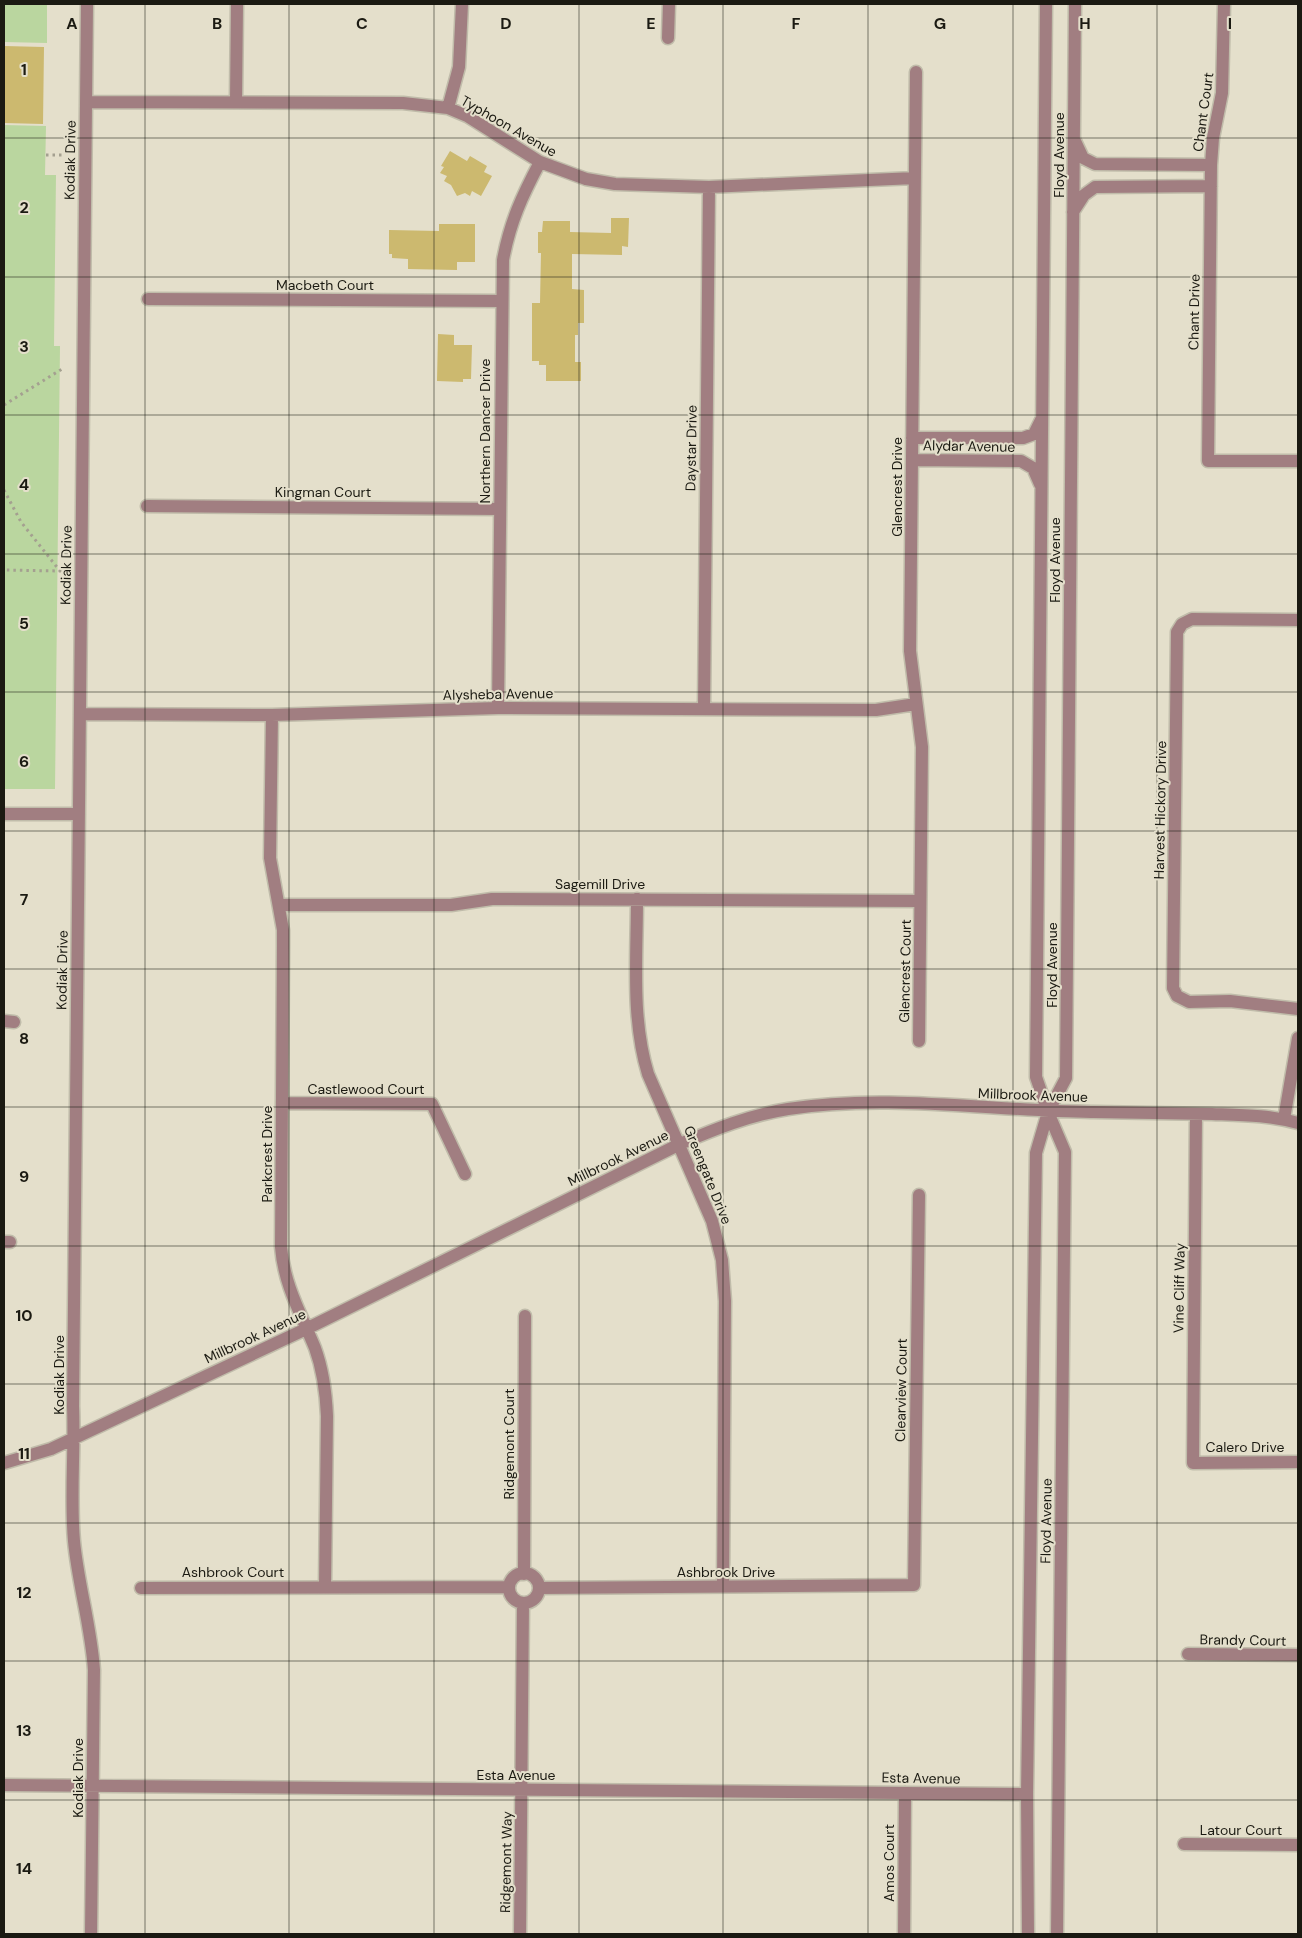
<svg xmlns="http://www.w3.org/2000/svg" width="1302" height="1938" font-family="'DM Sans',sans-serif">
<rect width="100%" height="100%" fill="#e4dfcb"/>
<path fill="#bad69f" d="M4,4H47V43L4,42Z
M4,125L46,126L45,175H56L54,346H60L55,789H4Z"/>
<path fill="#ccb96f" d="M4,46L44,47L43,124L4,123Z
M450,151L467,161L470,156L487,166L484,172L492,176L481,196L472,191L470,196L465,193L457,196L451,185L444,181L447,176L440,173L444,167L441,166Z
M611,218H629L628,247L622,246V255L572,254V289L584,290V323H578V335H575V362H581V381H546V365H539V361H532V303H540L541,253H538V232H542L543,221H570V232L611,233Z
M439,224H475V262H457V270L408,269V259L392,258V254H389V230L439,231Z
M438,334L454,335V345H472L471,379H463V382L437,381Z"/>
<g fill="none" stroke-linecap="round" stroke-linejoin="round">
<g stroke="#c0bcaa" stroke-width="15">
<path id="minor" d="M87,4L73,1406C75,1450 70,1496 74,1541C78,1584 91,1626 94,1670L91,1934
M1224,4L1222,93L1213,138L1211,165L1208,461H1298
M668,38L669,4
M916,72L910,651L922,747L919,1041
M236,101L237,4
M86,102L403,103L448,108L467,116L540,162L586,179L615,184L709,187L915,178
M448,108L459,67L462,4
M1075,141L1083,158L1095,164L1211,165
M1073,212L1084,195L1095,187L1211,186
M148,299L501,301
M912,438H1023L1034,434L1041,420
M912,460L1021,461L1033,468L1040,484
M147,506L500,509
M1298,620L1192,619L1182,624L1177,632L1173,988L1177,996L1189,1002L1230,1001L1298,1009
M498,708L503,260C510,222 522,196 540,162
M704,709L709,187
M80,714L272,715L498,708L876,710L916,704
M272,715L270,858L283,930V946L281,1247C284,1285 301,1314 315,1348C323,1370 326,1393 327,1416L325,1587
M4,814H79
M637,899C637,958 631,1018 648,1074L712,1221L722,1260L725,1301L723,1587
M279,905H451L492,899L920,901
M4,1021L14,1022
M282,1103L432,1104L465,1174
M1196,1114L1193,1463L1298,1462
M1284,1119L1298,1038
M4,1242H10
M4,1463L51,1449L306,1329L680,1144C715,1129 750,1115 788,1109C887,1093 991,1111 1091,1112C1131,1113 1171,1113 1212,1114C1241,1115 1270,1115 1298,1123
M509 1588a15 15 0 1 1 30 0a15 15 0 1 1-30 0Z
M524,1574L525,1316
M141,1588L509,1587
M539,1588L914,1585L919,1195
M1188,1654L1298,1655
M4,1785L1027,1794
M1184,1844L1298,1845
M520,1934L523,1603
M904,1934L905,1793
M1028,1934L1027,1794L1036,1153L1048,1112L1036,1077L1046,4
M1057,1934L1065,1152L1048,1112L1066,1078L1075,4"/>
</g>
<path stroke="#a4a090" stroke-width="3" stroke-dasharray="2.5 4" stroke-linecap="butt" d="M46,155H64
M4,405L62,369
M4,490L21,522L60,571L4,570"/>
<use href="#minor" stroke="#a17e81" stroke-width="12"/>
</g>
<path fill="none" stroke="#1b1a12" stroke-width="1" stroke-opacity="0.55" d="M145,4V1934M289,4V1934M434,4V1934M579,4V1934M723,4V1934M868,4V1934M1013,4V1934M1157,4V1934M4,138H1298M4,277H1298M4,415H1298M4,554H1298M4,692H1298M4,831H1298M4,969H1298M4,1107H1298M4,1246H1298M4,1384H1298M4,1523H1298M4,1661H1298M4,1800H1298"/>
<g text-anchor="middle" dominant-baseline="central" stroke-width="4" stroke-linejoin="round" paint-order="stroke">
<g font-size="14" fill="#1b1a12" stroke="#e4dfcb">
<text transform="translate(1203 112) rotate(-82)">Chant Court</text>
<text transform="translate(509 126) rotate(30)">Typhoon Avenue</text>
<text transform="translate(1059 155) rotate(-90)">Floyd Avenue</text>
<text transform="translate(70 160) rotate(-89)">Kodiak Drive</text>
<text x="325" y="285">Macbeth Court</text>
<text transform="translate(1194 312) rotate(-89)">Chant Drive</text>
<text transform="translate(485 431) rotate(-90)">Northern Dancer Drive</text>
<text transform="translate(969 446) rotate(1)">Alydar Avenue</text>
<text transform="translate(691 448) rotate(-89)">Daystar Drive</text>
<text transform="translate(897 487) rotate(-90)">Glencrest Drive</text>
<text x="323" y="492">Kingman Court</text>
<text transform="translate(1055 560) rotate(-90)">Floyd Avenue</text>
<text transform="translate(66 565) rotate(-89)">Kodiak Drive</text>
<text transform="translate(498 694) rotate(-1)">Alysheba Avenue</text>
<text transform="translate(1160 810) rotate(-89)">Harvest Hickory Drive</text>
<text x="600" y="884">Sagemill Drive</text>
<text transform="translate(1052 965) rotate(-90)">Floyd Avenue</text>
<text transform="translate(62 970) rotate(-89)">Kodiak Drive</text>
<text transform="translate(905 971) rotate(-89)">Glencrest Court</text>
<text x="366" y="1089">Castlewood Court</text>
<text transform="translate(1033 1095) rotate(2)">Millbrook Avenue</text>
<text transform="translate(267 1154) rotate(-90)">Parkcrest Drive</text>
<text transform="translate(618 1158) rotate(-26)">Millbrook Avenue</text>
<text transform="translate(708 1175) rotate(68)">Greengate Drive</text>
<text transform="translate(1179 1288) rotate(-89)">Vine Cliff Way</text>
<text transform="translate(255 1336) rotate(-25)">Millbrook Avenue</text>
<text transform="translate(59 1375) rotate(-90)">Kodiak Drive</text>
<text transform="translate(901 1390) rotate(-89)">Clearview Court</text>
<text transform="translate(509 1444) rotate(-90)">Ridgemont Court</text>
<text x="1245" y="1447">Calero Drive</text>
<text transform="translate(1046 1521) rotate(-89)">Floyd Avenue</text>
<text x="233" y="1572">Ashbrook Court</text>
<text x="726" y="1572">Ashbrook Drive</text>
<text transform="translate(1243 1640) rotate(1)">Brandy Court</text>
<text x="516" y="1775">Esta Avenue</text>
<text transform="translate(78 1778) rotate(-90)">Kodiak Drive</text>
<text transform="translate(921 1778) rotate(1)">Esta Avenue</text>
<text x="1241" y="1830">Latour Court</text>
<text transform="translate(506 1862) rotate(-89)">Ridgemont Way</text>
<text transform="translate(889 1863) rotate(-90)">Amos Court</text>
</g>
</g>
<g font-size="16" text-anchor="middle" font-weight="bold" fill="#1b1a12" stroke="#e4dfcb" stroke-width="4" stroke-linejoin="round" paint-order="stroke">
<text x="72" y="29">A</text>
<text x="217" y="29">B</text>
<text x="362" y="29">C</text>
<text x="506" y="29">D</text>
<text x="651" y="29">E</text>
<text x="796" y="29">F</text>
<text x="940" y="29">G</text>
<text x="1085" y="29">H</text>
<text x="1230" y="29">I</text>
<text x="24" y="75">1</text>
<text x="24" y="213">2</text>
<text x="24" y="352">3</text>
<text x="24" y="490">4</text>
<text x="24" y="629">5</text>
<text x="24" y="767">6</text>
<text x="24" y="905">7</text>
<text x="24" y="1044">8</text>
<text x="24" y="1182">9</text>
<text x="24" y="1321">10</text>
<text x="24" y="1459">11</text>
<text x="24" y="1598">12</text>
<text x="24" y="1736">13</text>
<text x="24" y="1874">14</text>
</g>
<rect width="1302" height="1938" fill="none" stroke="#1b1a12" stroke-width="10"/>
</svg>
